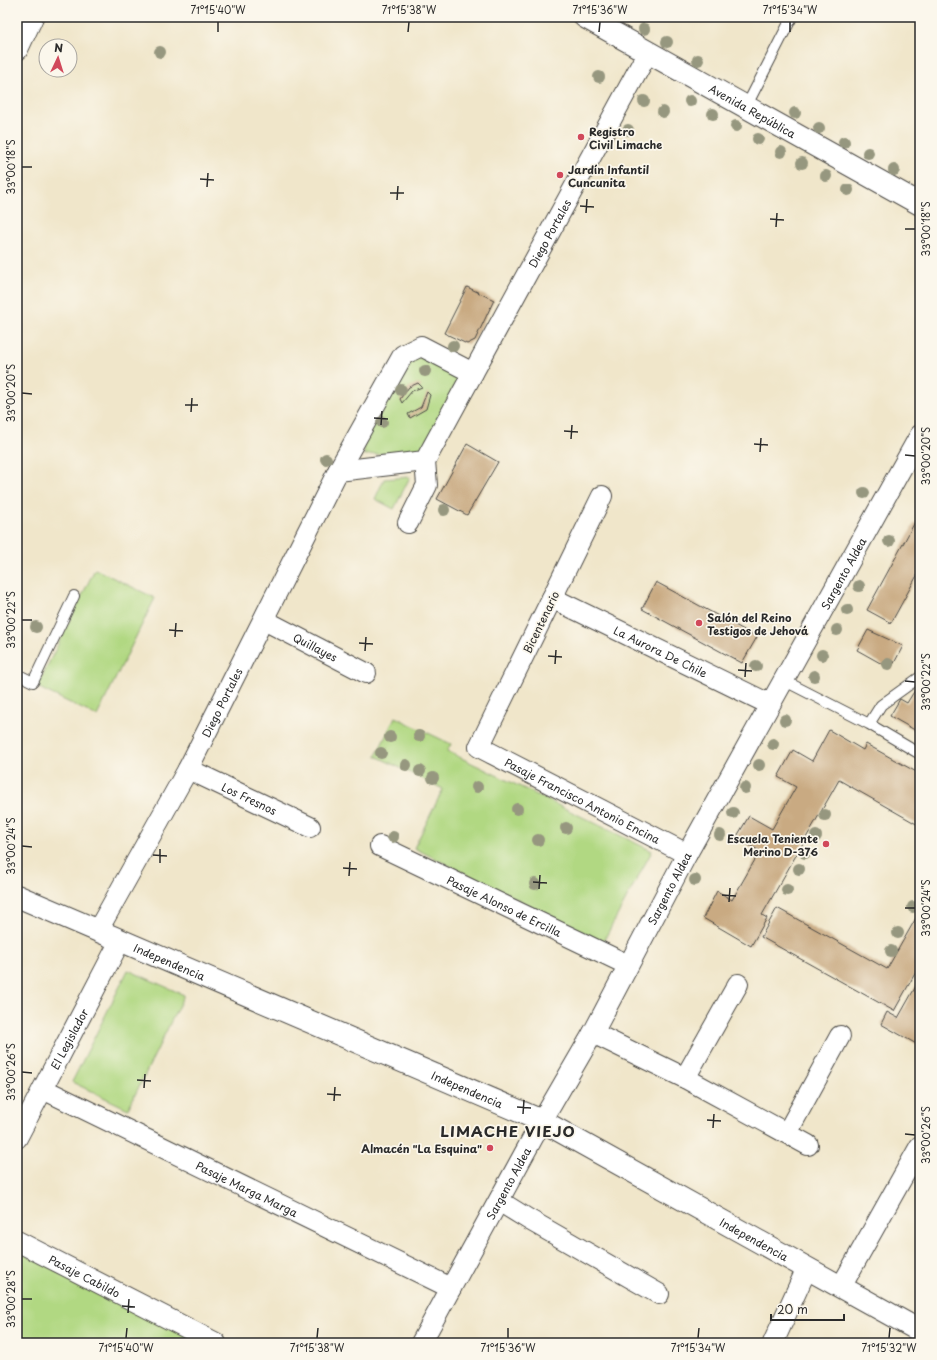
<svg xmlns="http://www.w3.org/2000/svg" width="937" height="1360" font-family="'Playpen Sans',sans-serif">
<rect width="100%" height="100%" fill="#fbf7ec"/>
<filter id="ink" filterUnits="userSpaceOnUse"><feTurbulence type="fractalNoise" baseFrequency=".025" numOctaves="2"/><feDisplacementMap in="SourceGraphic" scale="8" xChannelSelector="R" yChannelSelector="G"/><feConvolveMatrix kernelMatrix="1 2 1 2 8 2 1 2 1" color-interpolation-filters="sRGB"/></filter>
<filter id="wash" filterUnits="userSpaceOnUse"><feTurbulence type="fractalNoise" baseFrequency=".012" numOctaves="4" result="noise"/><feDisplacementMap in="SourceGraphic" scale="16" xChannelSelector="R" yChannelSelector="G"/><feGaussianBlur stdDeviation="0.9" result="paint"/><feColorMatrix in="noise" values="0 0 0 0 0 0 0 0 0 0 0 0 0 0 0 0 0 1.4 0 .05"/><feComposite in="paint" operator="in"/></filter>
<g filter="url(#wash)">
<rect width="100%" height="100%" fill="#f0e6ca"/>
<path fill="#b1d882" stroke="#6e8256" d="M420,352L459,377L426,443L417,452L364,455V444L408,358Z
M410,477L394,509L375,499L384,479Z
M95,569L155,598L97,716L37,687Z
M395,717L451,744L447,751L652,851L603,942L414,848L443,789L376,756Z
M128,970L184,995L128,1109L72,1082Z
M17,1251L204,1343H17Z"/>
<g id="blocks">
<path fill="#c9aa82" d="M467,287L494,300L475,340L467,344L444,333Z
M418,383L422,387L412,391L402,403L400,399L409,387Z
M427,392L430,395L426,409L410,418L408,414L421,407Z
M467,444L498,462L467,515L437,499Z
M915,522L920,525V570L891,623L867,610Z
M656,582L757,637L742,663L642,609Z
M868,630L903,646L891,669L857,650Z
M920,682V733L890,716L900,699L907,703Z
M829,730L863,750L866,744L920,774V826L839,780L762,915L767,918L751,946L703,918L717,891L732,900L760,851L736,838L749,816L772,829L796,787L778,777L793,750L812,761Z
M777,908L887,969L920,911V972L917,970L894,1011L761,937Z
M920,979V1046L881,1024L887,1012L898,1018Z"/>
</g>
</g>
<g filter="url(#ink)">
<use href="#blocks" fill-opacity="0" stroke="#494743" stroke-width="1"/>
<g fill="none" stroke-linecap="round" stroke-linejoin="round">
<g stroke="#494743" stroke-width="12">
<path id="lane" d="M746,107L792,17
M17,674L33,682L74,596
M783,680L869,724L881,705L920,677
M869,724L920,754"/>
</g>
<g stroke="#494743" stroke-width="22">
<g id="street">
<path d="M338,471L425,461L473,373"/>
<path id="s1" d="M602,496L479,747L687,854"/>
<path d="M408,523L427,485L425,461"/>
<path id="s2" d="M552,598L769,704"/>
<path id="s3" d="M264,620L366,673"/>
<path id="s4" d="M188,769L310,827"/>
<path id="s5" d="M380,846L628,965"/>
<path id="s6" d="M98,930L188,769L338,471L403,355L421,346L473,373L648,52"/>
<path d="M593,1033L685,1078L808,1145"/>
<path d="M685,1078L738,984"/>
<path id="s7" d="M43,1089L451,1288"/>
<path d="M787,1133L840,1036"/>
<path id="s8" d="M17,1138L120,941"/>
<path d="M499,1201L528,1219L659,1294"/>
<path id="s9" d="M17,1241L216,1343"/>
<path d="M841,1287L920,1146"/>
<path id="s10" d="M421,1343L542,1121L593,1033L687,854L920,435"/>
<path d="M773,1343L807,1268"/>
</g>
</g>
<g stroke="#494743" stroke-width="24">
<g id="secondary">
<path id="s11" d="M585,17L920,204"/>
<path d="M17,49L32,17"/>
<path id="s12" d="M17,896L542,1121L920,1331"/>
</g>
</g>
<use href="#lane" stroke="#fff" stroke-width="10"/>
<use href="#street" stroke="#fff" stroke-width="20"/>
<use href="#secondary" stroke="#fff" stroke-width="22"/>
</g>
<g fill="#96977f">
<circle cx="644" cy="29" r="6"/>
<circle cx="667" cy="42" r="6"/>
<circle cx="160" cy="52" r="6"/>
<circle cx="698" cy="60" r="6"/>
<circle cx="599" cy="77" r="6"/>
<circle cx="644" cy="101" r="6"/>
<circle cx="690" cy="101" r="6"/>
<circle cx="663" cy="112" r="6"/>
<circle cx="795" cy="113" r="6"/>
<circle cx="713" cy="114" r="6"/>
<circle cx="736" cy="126" r="6"/>
<circle cx="819" cy="128" r="6"/>
<circle cx="628" cy="130" r="6"/>
<circle cx="758" cy="139" r="6"/>
<circle cx="844" cy="142" r="6"/>
<circle cx="781" cy="152" r="6"/>
<circle cx="868" cy="153" r="6"/>
<circle cx="802" cy="163" r="6"/>
<circle cx="894" cy="170" r="6"/>
<circle cx="826" cy="176" r="6"/>
<circle cx="848" cy="190" r="6"/>
<circle cx="453" cy="346" r="6"/>
<circle cx="425" cy="371" r="6"/>
<circle cx="401" cy="390" r="6"/>
<circle cx="382" cy="422" r="6"/>
<circle cx="326" cy="459" r="6"/>
<circle cx="864" cy="493" r="6"/>
<circle cx="444" cy="510" r="6"/>
<circle cx="889" cy="541" r="6"/>
<circle cx="859" cy="586" r="6"/>
<circle cx="847" cy="610" r="6"/>
<circle cx="36" cy="627" r="6"/>
<circle cx="837" cy="630" r="6"/>
<circle cx="822" cy="655" r="6"/>
<circle cx="888" cy="664" r="6"/>
<circle cx="756" cy="666" r="6"/>
<circle cx="814" cy="676" r="6"/>
<circle cx="785" cy="720" r="6"/>
<circle cx="419" cy="736" r="6"/>
<circle cx="390" cy="737" r="6"/>
<circle cx="773" cy="744" r="6"/>
<circle cx="381" cy="753" r="6"/>
<circle cx="406" cy="765" r="6"/>
<circle cx="759" cy="765" r="6"/>
<circle cx="420" cy="771" r="6"/>
<circle cx="433" cy="778" r="6"/>
<circle cx="477" cy="787" r="6"/>
<circle cx="745" cy="788" r="6"/>
<circle cx="517" cy="809" r="6"/>
<circle cx="733" cy="813" r="6"/>
<circle cx="825" cy="815" r="6"/>
<circle cx="566" cy="828" r="6"/>
<circle cx="720" cy="835" r="6"/>
<circle cx="816" cy="836" r="6"/>
<circle cx="393" cy="837" r="6"/>
<circle cx="538" cy="840" r="6"/>
<circle cx="805" cy="853" r="6"/>
<circle cx="799" cy="869" r="6"/>
<circle cx="695" cy="880" r="6"/>
<circle cx="535" cy="884" r="6"/>
<circle cx="787" cy="890" r="6"/>
<circle cx="913" cy="907" r="6"/>
<circle cx="898" cy="933" r="6"/>
<circle cx="891" cy="951" r="6"/>
</g>
</g>
<path fill="none" stroke="#2b2b2b" stroke-width="1.5" d="M218,32V22M408,32L409,22M599,32L600,22M790,32V22M22,167H32M200,179L214,180M207,187L208,173M390,193H404M397,200L398,186M580,206L594,207M586,213L587,199M770,219L784,220M776,227L777,213M905,229H915M22,393L32,394M185,405H198M191,412L192,398M374,418L388,419M381,425L382,411M564,431L578,432M571,439L572,425M754,444L768,445M760,452L761,438M905,455L915,456M22,620H32M169,630L183,631M175,637L176,623M359,643L373,644M365,651L366,637M548,656L562,657M555,664L556,650M738,670L752,671M745,677L746,663M905,681L915,682M22,846L32,847M153,855L167,856M160,863V849M343,868L357,869M349,876L350,862M533,882L547,883M539,889L540,875M722,895L736,896M729,902L730,888M905,908H915M22,1072L32,1073M137,1080L151,1081M144,1088L145,1074M327,1094L341,1095M334,1101L335,1087M517,1107L531,1108M523,1114L524,1100M707,1120L721,1121M713,1128L714,1114M905,1134L915,1135M22,1299H32M122,1306L135,1307M128,1313L129,1299M126,1338L127,1328M317,1338L318,1328M508,1338V1328M698,1338L699,1328M889,1338L890,1328"/>
<g fill="#d1495b" stroke="#fbf7ec" stroke-width="1.5">
<circle cx="581" cy="137" r="4"/>
<circle cx="560" cy="175" r="4"/>
<circle cx="699" cy="623" r="4"/>
<circle cx="826" cy="844" r="4"/>
<circle cx="490" cy="1148" r="4"/>
</g>
<g text-anchor="middle" dominant-baseline="central" stroke-width="3.5" stroke-linejoin="round" paint-order="stroke">
<g font-size="11" fill="#2b2b2b" stroke="#fbf7ec">
<text stroke="none"><textPath href="#s11" startOffset="192">Avenida República</textPath></text>
<text stroke="none"><textPath href="#s6" startOffset="889">Diego Portales</textPath></text>
<text stroke="none"><textPath href="#s10" startOffset="878">Sargento Aldea</textPath></text>
<text transform="translate(541 622) rotate(-64)">Bicentenario</text>
<text stroke="none"><textPath href="#s3" startOffset="58">Quillayes</textPath></text>
<text stroke="none"><textPath href="#s2" startOffset="121">La Aurora De Chile</textPath></text>
<text stroke="none"><textPath href="#s6" startOffset="259">Diego Portales</textPath></text>
<text stroke="none"><textPath href="#s4" startOffset="68">Los Fresnos</textPath></text>
<text stroke="none"><textPath href="#s1" startOffset="396">Pasaje Francisco Antonio Encina</textPath></text>
<text stroke="none"><textPath href="#s10" startOffset="518">Sargento Aldea</textPath></text>
<text stroke="none"><textPath href="#s5" startOffset="138">Pasaje Alonso de Ercilla</textPath></text>
<text stroke="none"><textPath href="#s12" startOffset="166">Independencia</textPath></text>
<text stroke="none"><textPath href="#s8" startOffset="112">El Legislador</textPath></text>
<text stroke="none"><textPath href="#s12" startOffset="490">Independencia</textPath></text>
<text stroke="none"><textPath href="#s10" startOffset="182">Sargento Aldea</textPath></text>
<text stroke="none"><textPath href="#s7" startOffset="227">Pasaje Marga Marga</textPath></text>
<text stroke="none"><textPath href="#s12" startOffset="814">Independencia</textPath></text>
<text stroke="none"><textPath href="#s9" startOffset="76">Pasaje Cabildo</textPath></text>
</g>
<g font-size="11" font-weight="bold" fill="#2b2b2b" stroke="#fbf7ec" text-anchor="start">
<text x="589" y="131">Registro<tspan x="589" dy="13">Civil Limache</tspan></text>
<text x="568" y="169">Jardín Infantil<tspan x="568" dy="13">Cuncunita</tspan></text>
<text x="707" y="617">Salón del Reino<tspan x="707" dy="13">Testigos de Jehová</tspan></text>
<text x="818" y="838" text-anchor="end">Escuela Teniente<tspan x="818" dy="13">Merino D-376</tspan></text>
<text x="482" y="1148" text-anchor="end">Almacén "La Esquina"</text>
</g>
<g font-size="15" font-weight="bold" letter-spacing="1" fill="#2b2b2b" stroke="#fbf7ec">
<text x="508" y="1130">LIMACHE VIEJO</text>
</g>
</g>
<rect width="937" height="1360" fill="none" stroke="#fbf7ec" stroke-width="44"/>
<g transform="translate(58 58) rotate(4)"><circle r="19" fill="#fbf7ec" stroke="#a8a59f"/>
<path d="M0-3L7 15L0 10L-7 15Z" fill="#d1495b"/>
<text y="-6" font-size="11" font-weight="bold" text-anchor="middle" fill="#2b2b2b">N</text>
</g>
<path d="M771 1314v6h73v-6" fill="none" stroke="#2b2b2b" stroke-width="2"/>
<text x="777" y="1314" font-size="12" fill="#2b2b2b" stroke="#fbf7ec" stroke-width="3" paint-order="stroke">20 m</text>
<rect x="22" y="22" width="893" height="1316" fill="none" stroke="#2b2b2b" stroke-width="1.5"/>
<g font-size="10" text-anchor="middle" fill="#2b2b2b">
<text x="218" y="14">71°15'40"W</text>
<text x="409" y="14">71°15'38"W</text>
<text x="600" y="14">71°15'36"W</text>
<text x="790" y="14">71°15'34"W</text>
<text transform="translate(11 167) rotate(-90)" y="4">33°00'18"S</text>
<text transform="translate(926 229) rotate(-90)" y="4">33°00'18"S</text>
<text transform="translate(11 393) rotate(-90)" y="4">33°00'20"S</text>
<text transform="translate(926 456) rotate(-90)" y="4">33°00'20"S</text>
<text transform="translate(11 620) rotate(-90)" y="4">33°00'22"S</text>
<text transform="translate(926 682) rotate(-90)" y="4">33°00'22"S</text>
<text transform="translate(11 846) rotate(-90)" y="4">33°00'24"S</text>
<text transform="translate(926 908) rotate(-90)" y="4">33°00'24"S</text>
<text transform="translate(11 1072) rotate(-90)" y="4">33°00'26"S</text>
<text transform="translate(926 1135) rotate(-90)" y="4">33°00'26"S</text>
<text transform="translate(11 1299) rotate(-90)" y="4">33°00'28"S</text>
<text x="126" y="1352">71°15'40"W</text>
<text x="317" y="1352">71°15'38"W</text>
<text x="508" y="1352">71°15'36"W</text>
<text x="698" y="1352">71°15'34"W</text>
<text x="889" y="1352">71°15'32"W</text>
</g>
</svg>
